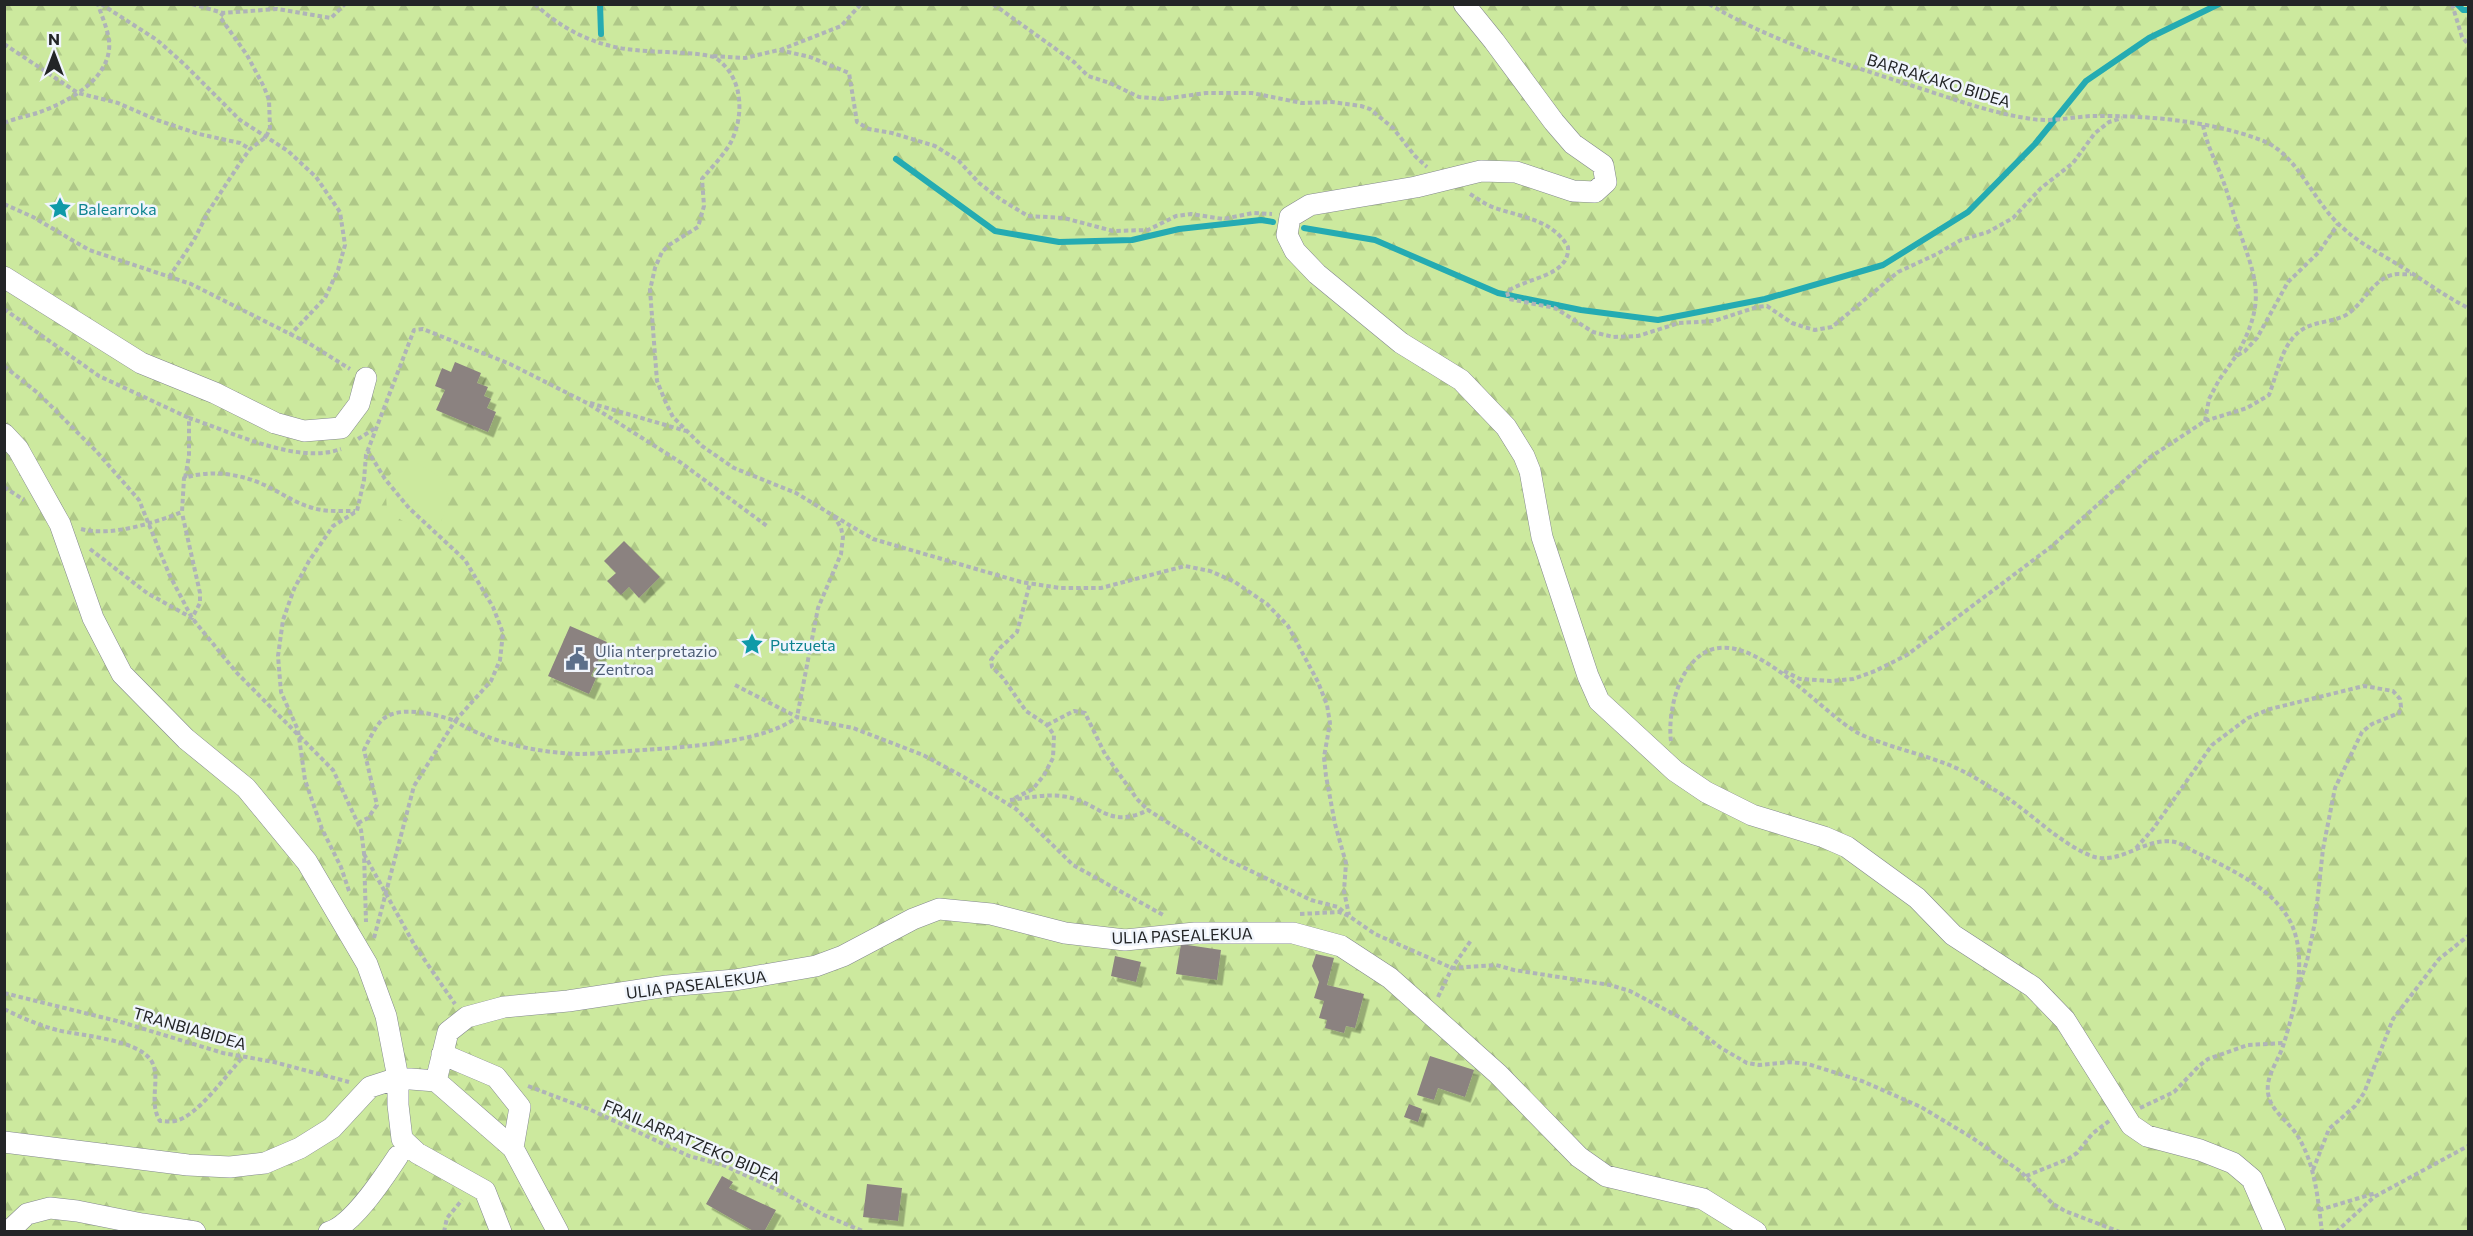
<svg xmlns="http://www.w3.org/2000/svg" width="2473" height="1236" font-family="Commissioner,sans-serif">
<defs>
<pattern id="forest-firs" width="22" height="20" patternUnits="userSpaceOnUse" patternTransform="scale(1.5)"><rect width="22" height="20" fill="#cce99e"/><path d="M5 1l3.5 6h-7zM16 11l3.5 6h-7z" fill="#afc888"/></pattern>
<filter id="shadow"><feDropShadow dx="5.5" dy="5.5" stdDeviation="0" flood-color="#0004"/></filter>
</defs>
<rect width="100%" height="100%" fill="#f0f5fc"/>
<path fill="url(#forest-firs)" d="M5,5H2468V1231L5,1232Z"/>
<path fill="#cce99e" d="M416,462L439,477L449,496L441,523C414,530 409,526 387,510L385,481L395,469Z"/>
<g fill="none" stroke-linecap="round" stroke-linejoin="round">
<path stroke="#24abb2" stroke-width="6" d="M600,4L601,34
M2457,4L2463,10H2468
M896,159L995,231L1059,242L1132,240L1179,229L1261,220L1273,222
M1304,228L1375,240L1498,293L1581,310L1658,320L1765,299L1883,265L1968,212L2035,144L2086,81L2149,38L2219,4"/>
</g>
<path fill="#8b8280" filter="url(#shadow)" d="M455,362L481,373L477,383L488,387L484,396L491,399L487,408L496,412L488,432L436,410L445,390L435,386L442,368L451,372Z
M624,541L660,577L639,598L629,587L621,595L607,581L616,573L604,561Z
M570,626L607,642L591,676L596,678L589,694L548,676Z
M1181,944L1221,950L1217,980L1176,974Z
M1316,954L1334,958L1327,985L1364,994L1355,1028L1346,1026L1344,1033L1325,1028L1327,1020L1319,1018L1324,1001L1314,998L1319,982L1312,966Z
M1115,956L1141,962L1136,982L1111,976Z
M1430,1056L1474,1070L1465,1097L1438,1088L1434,1100L1417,1095Z
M1409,1104L1422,1109L1418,1122L1404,1117Z
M722,1176L733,1182L729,1188L776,1210L764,1232H755L706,1204Z
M867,1184L902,1188L898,1221L863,1217Z"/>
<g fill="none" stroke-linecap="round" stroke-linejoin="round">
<g stroke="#83888e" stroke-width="22">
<path id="minor" d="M1464,4L1494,41L1554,122L1573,144L1603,165L1606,182L1595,192L1573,191L1516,172L1481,171L1416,187L1310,205L1290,217L1287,235L1295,251L1317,274L1401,343L1461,380L1506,427L1524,456L1530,471L1542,537L1588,676L1599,701L1675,771L1706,792L1752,815L1824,837L1847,847L1917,898L1953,935L2033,987L2065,1020L2131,1125L2147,1136L2200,1150L2233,1163L2252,1179L2275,1232
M4,277L141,363L215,393L275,423L304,431L341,428L359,404L366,378
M4,434L18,449L60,524L93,618L122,674L186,739L246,788L307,862L367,964L386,1016L398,1078V1105L402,1139L417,1153L485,1191L501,1232
M442,1054L496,1077L520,1107L513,1148
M436,1081L448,1032L467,1017L504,1007L568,1001L667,986L735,980L816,966L843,956L913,919L939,909L991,914L1065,933L1125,940L1195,933H1293L1341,946L1390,978L1498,1074L1579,1157L1606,1176L1703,1199L1756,1232
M4,1142L188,1165L230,1167L265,1163L300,1148L332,1128L370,1087L398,1078L436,1081L513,1148L558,1232
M8,1232L27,1214L50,1208L77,1211L142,1224L195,1232
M329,1232C353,1225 384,1177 398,1156"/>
</g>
<path stroke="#afb3b8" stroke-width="4" stroke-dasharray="4.5 3" stroke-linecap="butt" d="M101,4L157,40L185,65L240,120L288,151L316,177L340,212L345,245L338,270L325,298L290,335
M192,4L223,13L277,9L331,18L345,4
M535,4C562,30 598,47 635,50C661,53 689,51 714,57C743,75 745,114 731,142C724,155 711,168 702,179L704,206L698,227L669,245L662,252L655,268L650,290L657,381L666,403L673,417L702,446L734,468L796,493L834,516L841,528L843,537L841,554L818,608L797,717
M993,4L1074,62L1088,76L1110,83L1139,97L1163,99L1206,93H1252L1302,103L1332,102L1361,106L1370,109L1393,128L1415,156L1427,167
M1709,4C1771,41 1842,63 1910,85C1951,98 1990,113 2032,119C2052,122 2072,117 2091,116C2145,115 2211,121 2261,140C2299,154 2312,202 2343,228C2358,242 2374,250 2392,261C2418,276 2441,294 2468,308
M2452,4L2462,37L2468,44
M4,44L78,93L118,103L157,120L199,134L240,143L250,149
M780,50L841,26L861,4
M713,56L745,58L779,50L810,57L849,73L857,122L869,129L892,133L935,146L959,161L979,183L1000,199L1028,216L1064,218L1113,231L1148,230L1176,216L1191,214L1223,219L1253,213L1272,214
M4,123C15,118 29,116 40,112C67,102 105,82 109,50C111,35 102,18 98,4
M2203,125C2206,141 2212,154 2218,168C2226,186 2230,203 2236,221C2255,278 2269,298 2236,356
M1470,194C1478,199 1486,205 1495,208C1522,217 1553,220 1568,247C1570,277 1524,278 1507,292L1509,299L1555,308L1593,332L1613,337L1638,336L1679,323L1714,321L1757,307L1767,306L1792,323L1804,327L1815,330L1832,327L1898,272L1937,254L1961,240L1988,232L2013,218L2041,188L2073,163L2095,133L2109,122L2122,118
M4,204L33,217L89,250L191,284L310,344L350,369
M169,277L194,240L208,212L240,163L250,149L266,137L270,128L269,100L264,87L247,55L220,17L223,13
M4,309L99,376L189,418
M4,366L39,394L97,452L139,500L169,574L192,618L236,672L333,770L361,830L364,853L366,922
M590,403L686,431
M2205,421L2209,399L2219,380L2236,356L2245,351L2257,338L2288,282L2319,252L2338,224
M358,439L377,427
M185,478L189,456V418C232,432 297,465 341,449
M4,487L24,500
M834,516L873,539L1021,582L1060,588H1101L1185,566L1210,571L1235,582L1267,604L1288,626L1318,682L1327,705L1330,723L1324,757L1326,776L1335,824L1346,863L1344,891L1349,915
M81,529C110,537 154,523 182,512L184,478C209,470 238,473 262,484C279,491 294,503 313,508C326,512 341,511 355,511
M90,549L147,593L192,618L200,603V593L182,513
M1784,671L1800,679L1831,681L1853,679L1875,671L1907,655L2052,546L2149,458L2205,421L2247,408L2269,395C2276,377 2280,354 2292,339C2308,319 2327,325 2346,315C2363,305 2372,280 2392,275C2397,273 2405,275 2411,274
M735,685L797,717L853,728L923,755L962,776L1016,809L1073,865L1165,916
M1047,725L1074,711L1085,713L1105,754L1137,799L1148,810
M1671,741C1668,718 1675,685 1689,667C1735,604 1818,713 1860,734C1890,748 1924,754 1954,767C1968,773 1981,781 1993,789C2027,808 2053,839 2089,855C2119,868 2144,836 2175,842C2183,844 2192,851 2200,854C2232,870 2274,889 2291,923C2308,959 2295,1007 2284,1043C2280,1057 2270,1070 2268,1084C2265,1108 2286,1118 2297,1135C2315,1163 2318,1199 2322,1232
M1015,798L1033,789L1044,775L1053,758L1054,735L1047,725L1026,711L1003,678L992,667L991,660L1000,648L1017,632L1030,583
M1010,800C1027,798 1045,794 1061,796C1099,800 1106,831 1148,810L1224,858L1311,900L1338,907L1346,914
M358,823L368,818L377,805L364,750C369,740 374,729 381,721C397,704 436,714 455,721L491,681L500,660L503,633L493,607L465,560L409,508L385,479L368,451
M2136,848L2153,829L2212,745L2248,718L2270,709L2364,686L2393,691L2400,699L2401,707L2399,713L2372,724L2362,732L2335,788L2323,849L2315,922L2307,961L2298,988
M364,854L415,946L455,1004
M349,891L341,867L322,829L305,780L298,730L281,692L278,656L283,620L294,589L309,561L333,526L357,511L364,480L366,455L414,330L423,329L510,364L587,403L680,462L767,526
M1300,914L1339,912L1349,916L1375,934L1452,968L1496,965L1514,970L1610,985L1630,991L1685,1020L1721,1048L1747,1063L1759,1065L1789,1062L1808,1064L1862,1081L1921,1107L1971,1137L2020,1171L2053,1204L2065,1211L2120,1232
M374,938L414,786L455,721C491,743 535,752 578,754C594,754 612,752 628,751C672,748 764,744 797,717
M4,993L121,1022L223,1053L274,1062L349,1082
M1438,997L1452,968L1472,939
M4,1009C22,1018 38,1025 57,1030C81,1036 139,1039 152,1062C161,1079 148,1102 160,1121C165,1121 170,1122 175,1121C197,1117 227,1074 243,1057
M528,1086L591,1110L689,1156L723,1165L782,1192L824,1215L865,1232
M2140,1108L2174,1092L2199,1066L2208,1059L2248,1045L2284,1043
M2313,1170L2329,1129L2355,1106L2364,1093L2393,1019L2439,959L2468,936
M2026,1176L2068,1159L2077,1153L2092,1134L2109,1121
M2319,1210L2376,1193
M444,1232L447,1218L462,1200
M2336,1232L2374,1197L2468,1146"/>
<use href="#minor" stroke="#fff" stroke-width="21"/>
</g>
<defs>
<g id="sight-bare" transform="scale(1.8)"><path d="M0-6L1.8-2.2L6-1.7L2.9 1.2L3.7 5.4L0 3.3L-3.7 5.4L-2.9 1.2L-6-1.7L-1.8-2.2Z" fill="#0f9aa8" stroke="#f0f5fc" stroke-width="2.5" paint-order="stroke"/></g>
<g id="civic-bare" transform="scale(1.8)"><path d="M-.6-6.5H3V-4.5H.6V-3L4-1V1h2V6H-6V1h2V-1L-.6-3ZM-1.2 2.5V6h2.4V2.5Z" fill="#5c6f8a" stroke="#f0f5fc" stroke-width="2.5" paint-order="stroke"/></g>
</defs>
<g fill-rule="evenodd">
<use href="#sight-bare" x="60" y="208"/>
<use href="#sight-bare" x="752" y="644"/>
<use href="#civic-bare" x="577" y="659"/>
</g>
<g text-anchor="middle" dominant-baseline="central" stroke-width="5" stroke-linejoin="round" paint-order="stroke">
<g font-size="16" fill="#232527" stroke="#f0f5fc">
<text transform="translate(1939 80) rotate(17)">BARRAKAKO BIDEA</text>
<text transform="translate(1182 935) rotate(-2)">ULIA PASEALEKUA</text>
<text transform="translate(696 984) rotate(-7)">ULIA PASEALEKUA</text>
<text transform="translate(190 1028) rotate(16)">TRANBIABIDEA</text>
<text transform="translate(692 1141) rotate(23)">FRAILARRATZEKO BIDEA</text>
</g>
<g font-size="16" fill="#0d838f" stroke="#f0f5fc" text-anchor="start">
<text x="78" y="208">Balearroka</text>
<text x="770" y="644">Putzueta</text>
</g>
<g font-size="16" fill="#4e5e75" stroke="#f0f5fc" text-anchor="start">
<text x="595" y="650">Ulia nterpretazio<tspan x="595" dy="18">Zentroa</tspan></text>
</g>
</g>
<rect width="2473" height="1236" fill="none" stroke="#232527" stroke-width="12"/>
<g transform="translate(54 54)" stroke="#f0f5fc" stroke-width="4.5" paint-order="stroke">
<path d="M0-4.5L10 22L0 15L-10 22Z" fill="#232527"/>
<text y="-9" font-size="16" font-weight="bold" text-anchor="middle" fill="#232527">N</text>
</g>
</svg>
